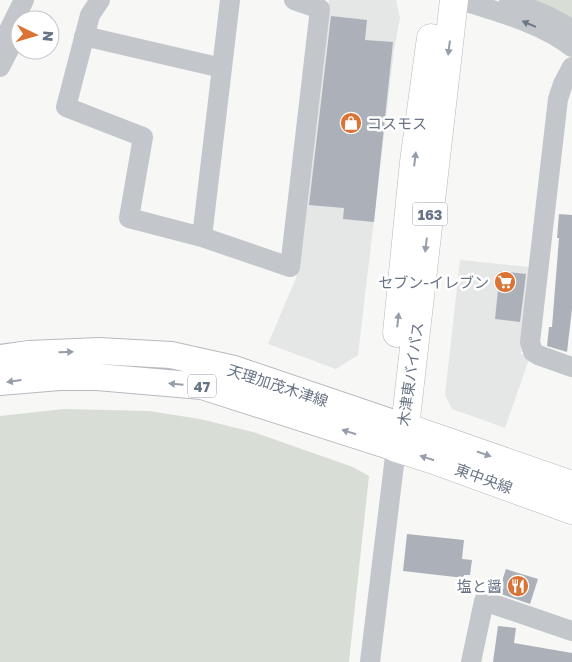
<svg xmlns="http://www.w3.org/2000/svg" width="572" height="662" font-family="'Golos Text','Noto Sans JP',sans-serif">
<rect width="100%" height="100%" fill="#f7f8f5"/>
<path fill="#e5e7e6" d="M329,0H396L400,18L394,50L358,355L336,369L268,344L296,278Z
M460,260L531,267L521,354L529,359L505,428L452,409L445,395Z"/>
<path fill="#d8ded6" d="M531,0H572V21Z
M64,409L149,411L200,419L253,432L353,467L369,476L349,662H0V416Z"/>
<path fill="#acb1b9" d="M331,16L367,20L365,40L393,42L374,222L343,219L344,208L309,205Z
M559,214L572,215V309L567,352L547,346L549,327H552L559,238H557Z
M500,271L526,274L520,322L495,319Z
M407,534L464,540L462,559L472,560L470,575H464V578L403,571Z
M506,569L538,579L530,604L498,593Z
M498,626L516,628L514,643L572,653V662H493Z"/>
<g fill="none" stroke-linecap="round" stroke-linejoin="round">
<g stroke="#b6babe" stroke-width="28">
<path id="major" d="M0,358L29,354L99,351L171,355L234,369L405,427
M0,382L59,377H97L202,386L396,448"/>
</g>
<g stroke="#b6b9bc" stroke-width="29">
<path id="highway" d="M397,333L414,162L431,38
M405,427L572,485
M396,448L405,427L454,0
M396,448L437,461L572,510"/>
</g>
<path stroke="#c3c6ca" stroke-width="20" d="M100,0L90,15L66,107L143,137L129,218L202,237L290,267L320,9L294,0
M460,0C498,12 541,23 572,47
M509,0L548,16L572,29
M84,36L222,68
M0,48L24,0
M0,67L15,38
M572,67L563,84L558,99L530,342L533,352L538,355L572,367
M202,237L230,0
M370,662L396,448
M471,662L484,601L572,631"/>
<use href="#major" stroke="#fff" stroke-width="26"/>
<use href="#highway" stroke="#fff" stroke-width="28"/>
</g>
<defs><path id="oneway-solid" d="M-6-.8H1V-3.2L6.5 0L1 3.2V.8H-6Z" transform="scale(1.25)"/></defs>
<use fill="#6d7888" href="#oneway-solid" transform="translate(529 24) rotate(-157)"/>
<g fill="#959eaa">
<use href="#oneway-solid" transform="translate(449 48) rotate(97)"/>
<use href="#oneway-solid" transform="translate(415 159) rotate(-83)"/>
<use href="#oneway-solid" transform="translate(426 245) rotate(97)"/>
<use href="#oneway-solid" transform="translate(398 320) rotate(-84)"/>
<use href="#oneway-solid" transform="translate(66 352) rotate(-2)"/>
<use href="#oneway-solid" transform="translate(14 381) rotate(172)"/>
<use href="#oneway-solid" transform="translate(176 384) rotate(-175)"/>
<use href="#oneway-solid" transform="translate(349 432) rotate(-162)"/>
<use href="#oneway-solid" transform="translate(484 454) rotate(19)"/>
<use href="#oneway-solid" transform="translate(427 458) rotate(-163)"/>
</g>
<defs>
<g id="shop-disc" transform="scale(1.125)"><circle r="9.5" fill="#da7333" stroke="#fff"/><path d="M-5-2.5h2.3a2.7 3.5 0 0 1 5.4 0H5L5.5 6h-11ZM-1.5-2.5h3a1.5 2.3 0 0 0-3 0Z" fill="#fff"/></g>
<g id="supermarket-disc" transform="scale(1.125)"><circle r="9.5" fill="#da7333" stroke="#fff"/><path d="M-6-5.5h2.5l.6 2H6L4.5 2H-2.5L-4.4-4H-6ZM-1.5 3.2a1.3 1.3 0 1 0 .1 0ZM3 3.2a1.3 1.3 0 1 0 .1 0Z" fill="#fff"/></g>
<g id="restaurant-disc" transform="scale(1.125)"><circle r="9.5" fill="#da7333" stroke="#fff"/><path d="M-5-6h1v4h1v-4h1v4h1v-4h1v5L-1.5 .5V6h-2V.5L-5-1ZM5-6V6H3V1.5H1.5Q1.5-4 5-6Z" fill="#fff"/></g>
</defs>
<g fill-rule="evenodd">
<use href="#shop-disc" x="351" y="123"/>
<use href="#supermarket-disc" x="505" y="282"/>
<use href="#restaurant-disc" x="518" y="586"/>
</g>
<g text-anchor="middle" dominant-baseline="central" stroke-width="5" stroke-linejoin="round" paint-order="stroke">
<g fill="#fff" stroke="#959eaa" stroke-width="1">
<rect x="412.5" y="202.5" width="35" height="23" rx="4"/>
<rect x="188" y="374.5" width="28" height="23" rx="4"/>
</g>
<g font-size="14" font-weight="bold" fill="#687485">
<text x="430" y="214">163</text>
<text x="202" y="386">47</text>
</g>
<g font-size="15" fill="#687485" stroke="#fff" text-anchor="end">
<text x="367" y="123" text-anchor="start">コスモス</text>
<text x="489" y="282">セブン-イレブン</text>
<text x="502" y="586">塩と醤</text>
</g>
<g font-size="15" fill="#687485" stroke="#fff">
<text transform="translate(410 374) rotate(-82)">木津東バイパス</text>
<text transform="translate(278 385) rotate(18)">天理加茂木津線</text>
<text transform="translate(484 478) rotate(20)">東中央線</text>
</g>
</g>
<g transform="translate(35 35) rotate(95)"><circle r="24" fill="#ffffff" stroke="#c3c7ce"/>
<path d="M0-4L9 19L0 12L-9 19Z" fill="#da7333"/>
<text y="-8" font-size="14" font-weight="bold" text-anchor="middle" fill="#687485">N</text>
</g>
</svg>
